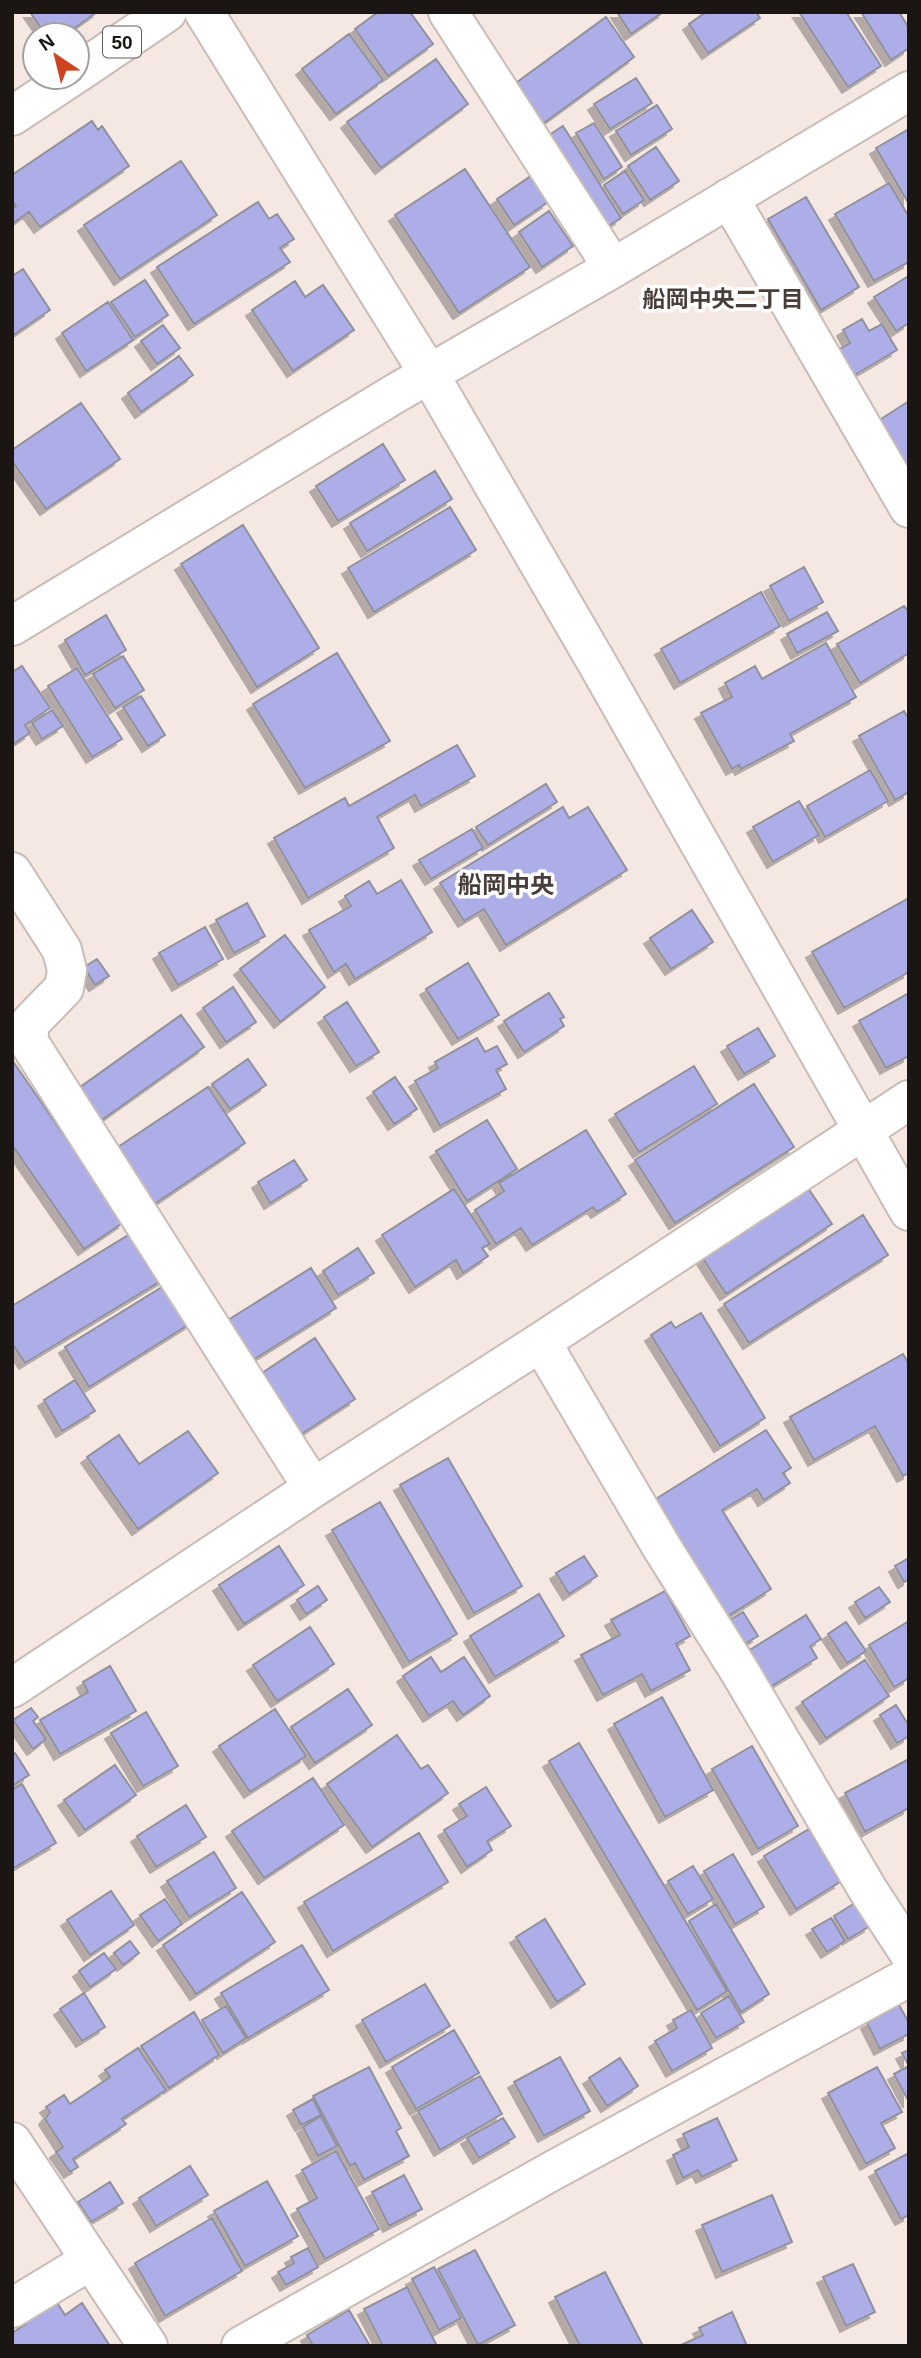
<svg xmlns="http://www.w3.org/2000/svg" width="921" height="2358" font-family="Helvetica,'Noto Sans JP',sans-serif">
<defs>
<filter id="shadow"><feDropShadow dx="-6" dy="6" stdDeviation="0" flood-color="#0004"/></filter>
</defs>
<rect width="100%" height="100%" fill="#f5e7e2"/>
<path fill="#adaee8" stroke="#90919c" stroke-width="2" filter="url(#shadow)" d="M30,12H97L65,35H46Z
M378,12H410L433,44L388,76L355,29Z
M617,12H663L631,34Z
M706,12H756L760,18L708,53L689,24Z
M799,12H846L881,66L848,87Z
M861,12H899L909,28V48L891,60Z
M606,17L634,57L537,128L509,88Z
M349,34L383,80L336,114L302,69Z
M436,59L468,104L381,168L347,122Z
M636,78L652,103L610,129L594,104Z
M657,105L672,129L631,155L616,131Z
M92,121L98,130L102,126L129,166L40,227L29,212L12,224V209L16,206L12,200V175Z
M594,123L622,167L604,179L576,133Z
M563,126L621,218L598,233L540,141Z
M909,129V204L876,148Z
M656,147L679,181L650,200L628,166Z
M181,161L217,215L120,279L84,225Z
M465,169L530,267L459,313L395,215Z
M625,171L644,200L623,214L604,185Z
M531,176L548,202L514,225L497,199Z
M889,183L909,217V262L874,281L835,214Z
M806,197L859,287L821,310L768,219Z
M258,202L269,219L277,214L294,239L280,248L290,262L194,324L157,267Z
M549,211L573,246L542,267L519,232Z
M23,269L50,310L12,336V276Z
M907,277L909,280V323L896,331L874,297Z
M145,280L168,315L135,337L111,302Z
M295,281L305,297L323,285L354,330L293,371L252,310Z
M108,302L133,340L86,371L62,333Z
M862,319L869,331L882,324L897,350L846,380L831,354L850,343L843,330Z
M163,325L180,348L157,364L141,341Z
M179,356L193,375L141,412L128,393Z
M909,401V467L878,421Z
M81,403L120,459L46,509L12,461V450Z
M383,444L405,480L338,521L316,486Z
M435,471L452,499L367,551L350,523Z
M450,507L476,550L374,612L348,568Z
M243,525L319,648L257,687L181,564Z
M804,567L823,602L789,621L770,586Z
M761,592L780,626L680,683L661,649Z
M904,606L909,612V653L860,683L837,644Z
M827,612L838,631L797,653L787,634Z
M106,615L126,650L85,675L65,640Z
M826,643L856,697L790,734L794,741L741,769L739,765L732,769L701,713L732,697L725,683L755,666L762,679Z
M337,653L390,741L305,788L253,704Z
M123,656L144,690L115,708L93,674Z
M22,666L50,708L25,725L30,733L12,745V672Z
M77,668L122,739L92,757L48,686Z
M141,696L165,735L148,746L123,707Z
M52,710L63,726L42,739L32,723Z
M904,711L909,719V792L895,800L859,736Z
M457,745L475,776L421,806L415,795L377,817L394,848L308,898L274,838L345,798L349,806Z
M870,770L888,801L825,837L807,806Z
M546,784L557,802L488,845L476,827Z
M799,801L819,835L773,862L753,827Z
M563,807L569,818L588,807L627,870L506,945L484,909L464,921L440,883Z
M472,829L483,848L431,879L419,860Z
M401,880L432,932L355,979L346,964L334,972L309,930L351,906L345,896L369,881L377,894Z
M909,898V972L844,1008L812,952Z
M247,903L265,936L234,953L216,920Z
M692,910L713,942L671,969L650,938Z
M205,927L223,959L178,985L159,953Z
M285,935L325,987L280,1022L240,969Z
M97,959L109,976L95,985L84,967Z
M468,963L499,1015L458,1039L426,989Z
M233,987L256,1022L226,1042L203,1008Z
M549,993L564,1017L560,1019L564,1026L524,1052L504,1021Z
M909,993V1056L886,1068L859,1021Z
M347,1002L379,1052L356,1066L324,1017Z
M181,1015L204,1047L99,1122L76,1090Z
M758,1028L775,1056L744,1074L727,1046Z
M477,1038L485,1052L497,1046L507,1064L496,1070L506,1089L440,1126L415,1081L438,1068L435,1062Z
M248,1059L266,1085L230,1109L212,1084Z
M12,1060L124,1222L84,1249L12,1145Z
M694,1066L717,1104L639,1152L615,1114Z
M395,1077L417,1109L394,1124L373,1092Z
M754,1084L794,1147L675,1223L635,1160Z
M208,1087L245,1143L150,1207L112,1151Z
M487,1120L517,1169L467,1201L436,1151Z
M586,1130L626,1194L597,1212L593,1207L532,1245L521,1228L496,1244L475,1210L504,1191L499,1183Z
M294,1160L307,1180L270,1203L258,1182Z
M806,1185L832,1224L726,1294L700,1254Z
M454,1189L490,1244L482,1248L488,1256L463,1273L456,1260L415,1287L382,1235Z
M863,1215L888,1255L749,1343L724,1304Z
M135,1231L164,1279L25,1363L12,1343V1306Z
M358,1248L374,1273L338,1295L323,1271Z
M311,1268L336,1308L253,1360L228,1320Z
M167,1284L191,1323L89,1387L65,1347Z
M701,1313L765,1418L720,1446L651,1335L671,1322L675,1328Z
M315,1338L355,1399L300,1435L259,1375Z
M903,1354L909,1364V1473L903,1476L875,1426L814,1460L790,1417Z
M75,1380L95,1411L62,1431L44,1400Z
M766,1430L791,1468L783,1473L790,1483L764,1500L757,1489L722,1510L771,1589L717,1623L643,1507Z
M188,1431L218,1473L138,1529L87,1457L119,1435L139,1464Z
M448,1458L522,1586L474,1613L400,1485Z
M380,1502L457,1634L409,1662L332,1530Z
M279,1546L304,1585L244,1624L219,1585Z
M584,1556L597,1576L569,1594L556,1573Z
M909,1558V1579L904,1582L895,1566Z
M318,1586L327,1600L306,1614L297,1600Z
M879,1587L890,1602L865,1618L855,1602Z
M665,1591L690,1636L676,1644L690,1670L651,1691L642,1674L603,1695L581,1655L620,1635L611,1620Z
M539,1594L564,1636L495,1677L470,1636Z
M743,1612L758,1636L735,1650L720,1626Z
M806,1615L821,1639L810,1646L817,1658L762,1692L740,1656Z
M909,1621V1678L894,1687L869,1645Z
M846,1622L866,1651L847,1663L828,1634Z
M310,1627L334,1664L277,1701L253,1665Z
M431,1657L441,1672L464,1657L490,1696L463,1715L453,1701L429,1716L403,1676Z
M865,1660L889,1696L826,1738L802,1702Z
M110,1666L136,1711L60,1754L40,1720L88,1692L83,1682Z
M348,1689L372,1725L315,1763L291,1727Z
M662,1697L713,1790L665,1817L614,1724Z
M896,1705L909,1726V1736L897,1743L880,1715Z
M31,1708L38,1717L33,1721L46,1739L33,1749L13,1720Z
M275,1709L306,1756L250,1792L219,1746Z
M146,1712L178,1766L143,1786L111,1733Z
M397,1735L421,1769L428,1765L448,1793L372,1847L327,1784Z
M579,1743L727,1991L697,2010L549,1761Z
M752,1746L798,1826L758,1849L712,1769Z
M15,1753L29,1775L12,1786V1756Z
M909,1759V1808L865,1832L845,1793Z
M115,1765L136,1795L85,1830L64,1800Z
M313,1778L344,1825L264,1878L232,1831Z
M22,1784L56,1843L12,1869V1790Z
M486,1787L511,1826L487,1841L492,1850L467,1867L444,1830L467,1816L459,1804Z
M186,1805L206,1837L156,1867L137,1836Z
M809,1829L840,1882L796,1909L764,1856Z
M419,1833L448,1882L333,1951L304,1902Z
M214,1852L236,1888L189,1917L167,1881Z
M733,1854L764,1907L735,1924L704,1871Z
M693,1866L713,1899L688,1914L668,1881Z
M111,1891L134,1925L90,1955L67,1920Z
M242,1892L275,1942L196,1994L163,1945Z
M165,1899L182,1924L158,1941L140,1915Z
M855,1903L870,1926L848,1939L834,1916Z
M716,1904L769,1994L741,2012L689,1921Z
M831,1918L845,1941L827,1952L812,1929Z
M545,1919L585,1984L557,2002L516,1937Z
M130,1941L139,1953L123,1965L114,1953Z
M302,1945L329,1990L248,2038L221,1993Z
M104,1953L116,1969L90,1987L79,1971Z
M425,1984L450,2026L386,2062L362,2020Z
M84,1993L105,2027L82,2041L60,2009Z
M729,1996L744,2022L716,2038L701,2013Z
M899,2005L909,2023V2034L880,2049L867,2023Z
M226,2006L246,2038L223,2053L202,2020Z
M691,2010L712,2048L672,2071L655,2041L677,2028L673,2020Z
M194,2012L219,2055L169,2088L141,2046Z
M454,2030L479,2073L416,2109L392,2067Z
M138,2048L166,2090L122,2119L126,2124L73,2159L78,2167L70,2172L56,2152L63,2147L45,2119L50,2112L46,2107L64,2095L70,2104L110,2077L105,2070Z
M909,2050V2102L894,2074L909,2066L902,2053Z
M560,2057L590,2111L544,2136L514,2082Z
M620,2058L638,2086L607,2106L589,2078Z
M369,2067L401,2128L396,2131L409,2156L364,2180L355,2163L350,2166L313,2096Z
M877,2067L902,2112L881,2123L895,2148L866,2164L828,2093Z
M480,2076L502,2114L440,2150L418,2111Z
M313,2099L321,2115L301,2125L293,2110Z
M321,2116L337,2146L318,2156L303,2127Z
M503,2118L515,2137L479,2158L467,2138Z
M717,2118L737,2160L702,2177L698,2170L683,2178L673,2155L689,2147L683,2134Z
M336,2151L379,2229L325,2259L297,2209L317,2198L302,2170Z
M909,2153V2215L901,2219L875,2171Z
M190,2166L208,2195L156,2226L139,2198Z
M404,2175L422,2209L389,2226L372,2192Z
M267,2181L298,2236L245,2266L214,2211Z
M110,2182L123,2203L91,2222L78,2202Z
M772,2195L792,2242L722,2272L702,2225Z
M212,2218L242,2271L165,2316L135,2263Z
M308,2248L318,2267L286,2285L278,2272L294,2263L291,2257Z
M475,2250L515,2325L478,2345L438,2269Z
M853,2264L875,2312L846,2326L823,2277Z
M434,2267L461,2318L439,2330L412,2279Z
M605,2272L643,2346H580L555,2297Z
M407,2287L437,2346H383L364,2309Z
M56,2301L65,2315L82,2303L110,2346H12V2333L26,2324L20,2317Z
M349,2310L370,2346H313L307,2335Z
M732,2312L747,2346H679L703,2335L699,2328Z"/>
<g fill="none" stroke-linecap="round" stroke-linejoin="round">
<g stroke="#c9bcb7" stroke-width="42">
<path id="minor" d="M448,12L613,268
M729,198L909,508
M12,626L396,393L613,268L909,91
M12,872L62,950L67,970L64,988L30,1023L28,1041L313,1488
M541,1342L661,1546L740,1672L868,1890L909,1953
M12,1688L313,1488L541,1342L909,1100
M12,2142L148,2346
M12,2308L91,2260
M241,2346L552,2171L909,1977"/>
</g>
<g stroke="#c9bcb7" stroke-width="42">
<path id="tertiary" d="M204,12L429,374L597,663L909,1211"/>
</g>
<g stroke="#c9bcb7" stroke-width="42">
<path id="primary" d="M77,73L167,12
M12,116L71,77"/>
</g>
<use href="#minor" stroke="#fff" stroke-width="38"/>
<use href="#tertiary" stroke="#fff" stroke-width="38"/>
<use href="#primary" stroke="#fff" stroke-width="38"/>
</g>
<g text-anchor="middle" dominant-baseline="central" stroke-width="7" stroke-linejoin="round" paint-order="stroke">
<rect fill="#fff" stroke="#5f5c5a" stroke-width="2" x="103" y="26.5" width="38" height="31" rx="5"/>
<g font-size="19" font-weight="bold" fill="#1b1614">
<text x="122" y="42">50</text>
</g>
<g font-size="23" font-weight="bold" fill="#493e3a" stroke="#fff">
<text x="723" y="299">船岡中央二丁目</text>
</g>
<g font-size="24" font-weight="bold" fill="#493e3a" stroke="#fff">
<text x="506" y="884">船岡中央</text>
</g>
</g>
<rect width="921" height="2358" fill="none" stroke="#1b1614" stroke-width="28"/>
<g transform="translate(56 56) rotate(325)"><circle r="33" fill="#ffffff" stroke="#a4a2a1" stroke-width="2"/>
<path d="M0-5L12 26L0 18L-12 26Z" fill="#ce4421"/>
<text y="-10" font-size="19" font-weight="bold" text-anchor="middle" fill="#1b1614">N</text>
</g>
</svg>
